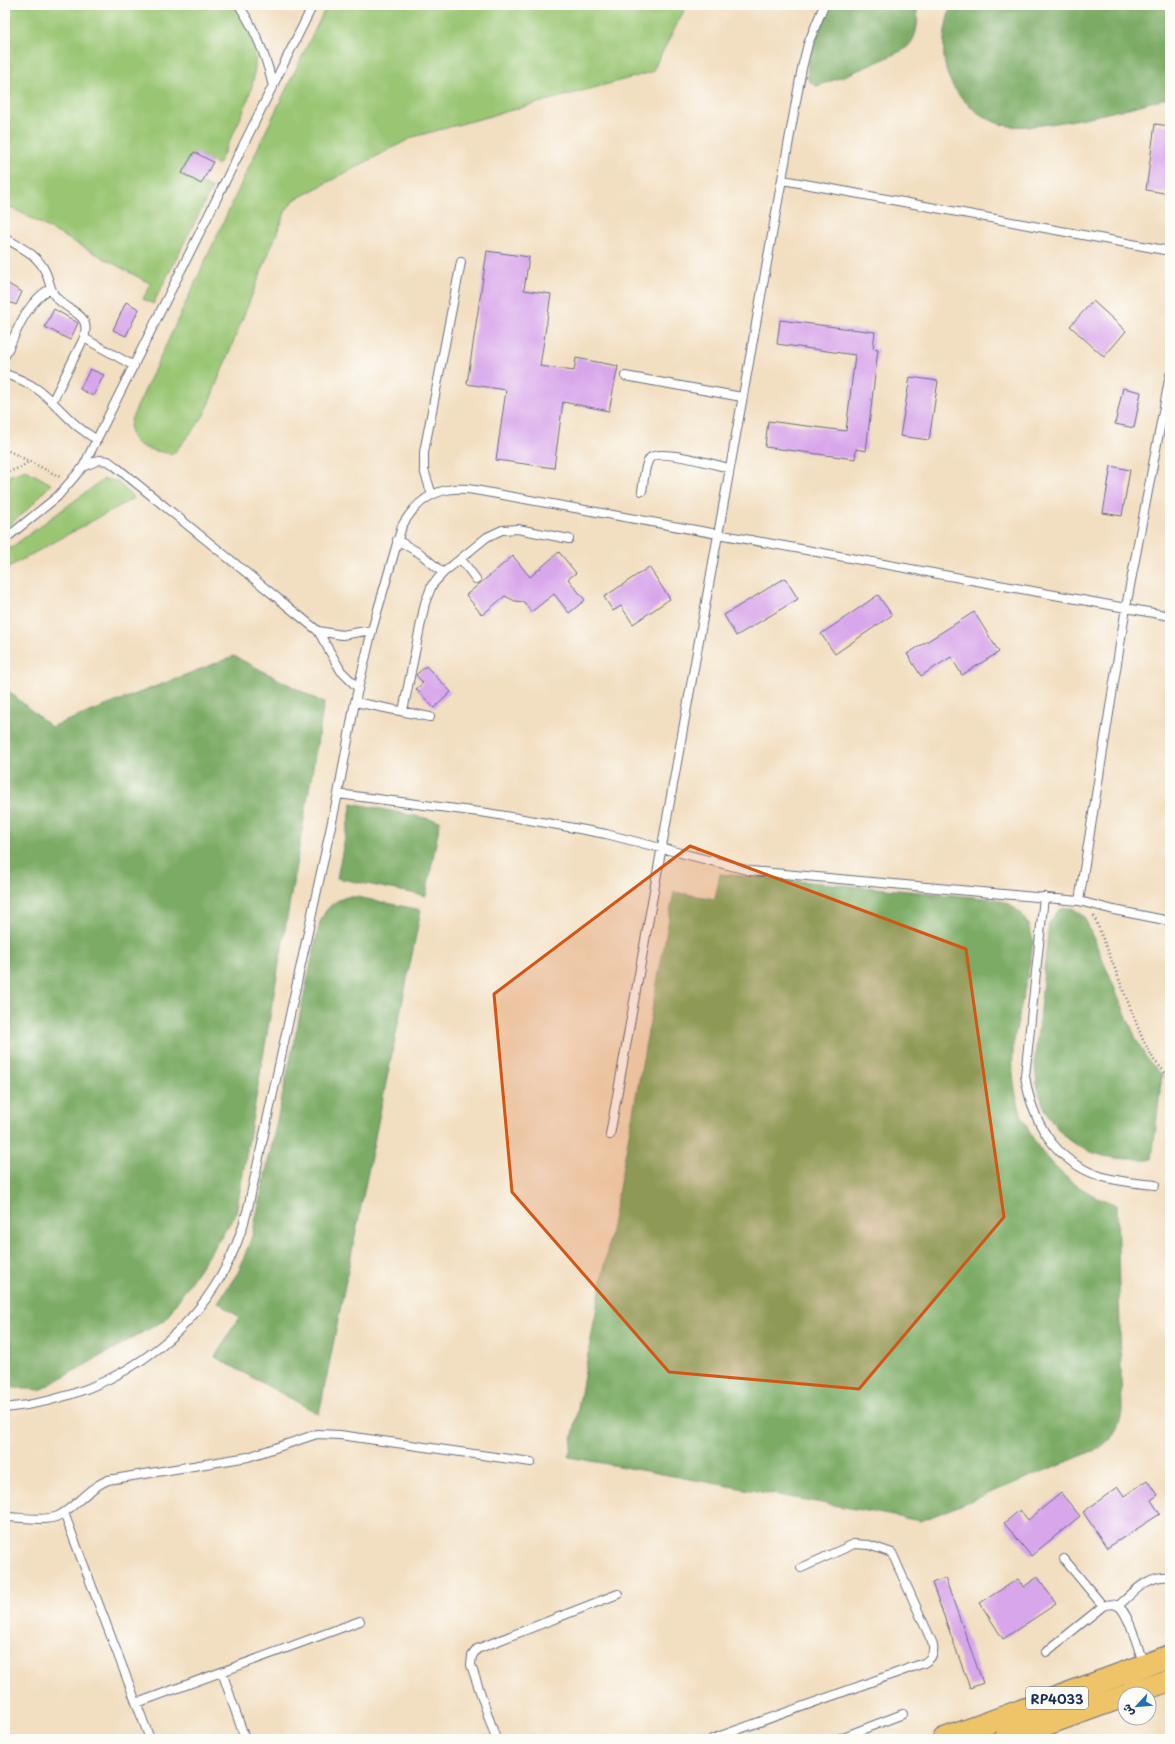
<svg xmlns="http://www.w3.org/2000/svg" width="1175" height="1744" font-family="'Playpen Sans','Playpen Sans Arabic',sans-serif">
<rect width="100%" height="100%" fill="#fdfcf7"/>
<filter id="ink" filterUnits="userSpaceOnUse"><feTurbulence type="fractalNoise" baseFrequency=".025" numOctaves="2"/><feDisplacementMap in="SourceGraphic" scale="8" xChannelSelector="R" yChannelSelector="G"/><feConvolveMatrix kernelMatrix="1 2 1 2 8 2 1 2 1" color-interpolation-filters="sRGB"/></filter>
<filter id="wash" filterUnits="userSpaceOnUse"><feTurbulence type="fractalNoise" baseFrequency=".012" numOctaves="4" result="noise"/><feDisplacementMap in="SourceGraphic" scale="16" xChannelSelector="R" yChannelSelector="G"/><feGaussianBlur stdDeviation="0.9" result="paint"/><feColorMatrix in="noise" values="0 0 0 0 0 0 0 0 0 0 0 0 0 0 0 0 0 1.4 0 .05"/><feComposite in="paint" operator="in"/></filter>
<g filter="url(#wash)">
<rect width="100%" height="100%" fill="#f2dec0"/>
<path fill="#9ac673" stroke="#5a7a68" d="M5,5H235C241,14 246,22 250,32C268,77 236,125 218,165L194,152L182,173L212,188L153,304L143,299L151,284L5,204Z
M327,5H687L652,72L413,137L294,200L286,210L204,415L195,428L173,454C152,450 125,449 131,420L263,137Z
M26,470L51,484L28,509L5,528V477Z
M104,479L117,481L134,498L5,569V552Z"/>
<path fill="#7bab65" stroke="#4b6d62" d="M831,5H916C919,18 918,39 906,48C901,53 822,86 816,86L809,81C801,64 824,22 831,5Z
M951,5H1170V97C1137,106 1103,115 1069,121C1050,124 1029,128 1009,126C990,123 973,111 961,97C937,70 942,37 951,5Z
M234,656L324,703L236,1214L165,1320L40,1390L5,1387V688L51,727Z
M352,803L440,821L426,896L337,878Z
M720,874L995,899C1017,905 1028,917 1033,941C1030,968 1023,995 1018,1021C1016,1031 1013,1041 1013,1051C1009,1111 1037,1163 1089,1193C1097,1198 1108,1201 1117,1205L1122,1412C1119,1429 1112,1439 1098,1449L921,1521L569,1457L674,892L715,899Z
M347,897H357L421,910L319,1414L215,1357L239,1317L218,1302L239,1271L252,1236L320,922C326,908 333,901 347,897Z
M1064,908H1072L1084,916L1137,1041L1147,1059L1162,1075L1152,1159C1134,1159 1115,1160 1097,1154C1054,1141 1035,1102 1035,1059L1049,923L1058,911Z"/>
<g id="blocks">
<path fill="#d8a6eb" d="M1155,124L1170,126V194L1146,190Z
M194,152L213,162L201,184L182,173Z
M487,251L529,257L524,290L551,294L540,366L574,371L576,358L618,366L609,411L563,402L554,468L496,460L506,390L467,384Z
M5,282L22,292L16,305L5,300Z
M1093,301L1126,331L1104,357L1070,326Z
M126,302L139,309L126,336L113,330Z
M54,309L78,323L70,340L45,327Z
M780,320L875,332L873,348L878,349L866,451L856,449L855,459L765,447L768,421L846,431L855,355L777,344Z
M90,369L104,375L93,396L80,389Z
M910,377L938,381L929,440L900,436Z
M1123,388L1141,392L1134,428L1115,424Z
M1111,466L1130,470L1122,516L1103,513Z
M559,552L576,573L568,579L585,600L569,613L554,594L531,612L524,602L515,601L505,596L482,615L466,595L513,556L530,577Z
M649,567L670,599L633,624L621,606L613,611L604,597Z
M785,578L798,599L736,636L724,615Z
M878,595L892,615L835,654L821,634Z
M974,612L999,652L962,675L951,657L921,676L907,654Z
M426,666L451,692L434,708L416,689L423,683L416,675Z
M1148,1480L1158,1495L1151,1500L1160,1514L1107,1548L1083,1512L1118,1487L1124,1496Z
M1061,1493L1080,1516L1031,1556L1004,1523L1020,1510L1028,1520Z
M1038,1577L1056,1604L1003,1639L980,1603L1018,1579L1023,1587Z
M945,1578L983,1683L970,1688L932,1583Z"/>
</g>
</g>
<g filter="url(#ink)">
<use href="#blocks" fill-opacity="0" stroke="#666c80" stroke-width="1"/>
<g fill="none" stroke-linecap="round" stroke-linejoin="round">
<g stroke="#666c80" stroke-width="10">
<path id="lane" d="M239,5C256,31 267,57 273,87
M783,180L1170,251
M5,238C20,247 37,254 45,271C49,279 50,289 55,296C68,313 92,312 84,338L53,400
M84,338L134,366
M5,356C18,329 25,304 51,288
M5,374C41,385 49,400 75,424C81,430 90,435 97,440
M625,376L742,397
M83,467L313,5
M642,491C644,482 644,465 650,458C659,448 716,465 729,468
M432,495L424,470V452L461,262
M5,539L57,497L83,467L99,460L108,461L115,466L318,631L341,671L358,688
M397,540L421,554L443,573
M461,559L476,579
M318,631L342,635L372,630
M355,702L430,717
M403,711L425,603L432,585L443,573L487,537L502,530L518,529L569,539
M338,794L487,813L547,823L606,834L751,871L1079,901L1114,910L1170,921
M1044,897L1025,1076C1032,1121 1054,1161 1100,1176C1118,1182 1137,1183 1155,1185
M1079,901L1126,607L1170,375
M610,1135L802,68L808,44L824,5
M5,1408C121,1396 219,1325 248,1208L338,794L355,702L372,630L402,526C419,496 441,485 475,490L1170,616
M64,1513L150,1739
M5,1517C19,1517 45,1522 58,1516C75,1508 86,1489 108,1480L248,1457L317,1434L340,1435L531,1462
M1064,1559L1103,1606
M1118,1606C1133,1593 1148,1574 1170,1577
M1046,1652L1103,1606C1108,1604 1113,1603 1118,1606C1129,1612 1139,1652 1144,1665
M222,1672L245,1739
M137,1703L360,1621
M496,1739L471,1665L472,1656L477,1649L618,1594
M712,1739L924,1663C933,1658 935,1651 932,1642L892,1553L869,1545L854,1544L801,1568
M838,1739L903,1714"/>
</g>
<g stroke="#666c80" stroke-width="24">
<path id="primary" d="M1130,1694L1170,1680
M944,1739L1170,1656
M1005,1739L1125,1696"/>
</g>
<path stroke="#666c80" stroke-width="2.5" stroke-dasharray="1 3" stroke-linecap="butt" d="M5,449L60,477
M5,473L22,467L29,461
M1094,916L1143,1040L1154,1060L1170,1078"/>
<use href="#lane" stroke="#fff" stroke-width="8"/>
<use href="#primary" stroke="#efc469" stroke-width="22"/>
</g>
</g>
<path fill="#d45514" fill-opacity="0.2" stroke="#d45514" stroke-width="3" stroke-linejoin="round" d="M690,846L966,949L1004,1217L859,1389L669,1372L512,1192L494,994Z"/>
<g text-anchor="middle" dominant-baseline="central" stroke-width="3.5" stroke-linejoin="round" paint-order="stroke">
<rect fill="#fdfcf7" stroke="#5f6c8c" stroke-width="1" x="1026" y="1687" width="62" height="22" rx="3"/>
<g font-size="13" font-weight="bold" fill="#1b2f5e">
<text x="1057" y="1698">RP4033</text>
</g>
</g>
<rect width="1175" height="1744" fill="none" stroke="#fdfcf7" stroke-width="20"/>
<g transform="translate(1137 1706) rotate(244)"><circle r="19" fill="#fdfcf7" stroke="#a3aaba"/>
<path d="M0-3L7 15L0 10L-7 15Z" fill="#1f6fb2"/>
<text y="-6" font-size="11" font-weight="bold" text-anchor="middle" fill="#1b2f5e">ش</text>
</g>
</svg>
